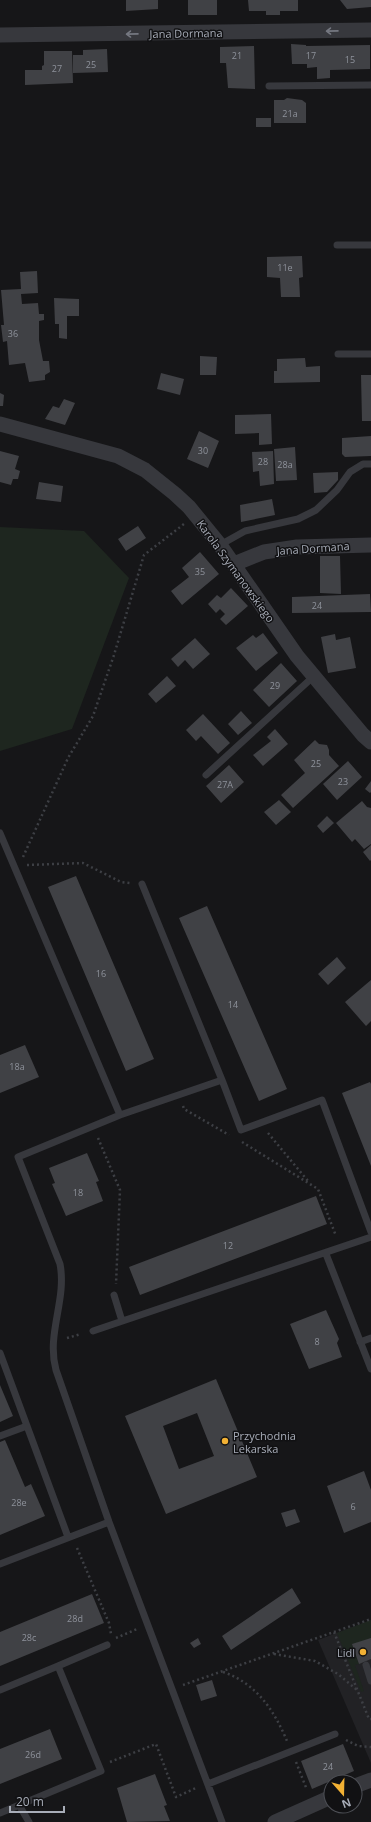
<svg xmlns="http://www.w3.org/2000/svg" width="371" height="1822" font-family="'Open Sans',sans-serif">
<rect width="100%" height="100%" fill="#161618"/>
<path fill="#222225" d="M371,1620V1763L318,1640Z"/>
<path fill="#1e261f" d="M0,527L84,531L129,578L72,729L0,751Z
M371,1620V1638L352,1645L359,1664L355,1665L364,1691L361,1692L337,1633Z"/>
<path fill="#404145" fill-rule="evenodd" d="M126,0H158V9L126,11Z
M188,0H217V15H188Z
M248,0H298V11H280V15H266V11H249Z
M340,0H371V7L347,9Z
M291,44L306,45V46L370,45V69L330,70V78L317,79V67L307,68V64H292Z
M254,46L255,89L228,88L226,63H220V47Z
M107,49L108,72L73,73V55H83V50Z
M44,51H72L73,83L25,85V70H42V66L44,65Z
M287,98L302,100L306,103V123H274V100H284Z
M256,118H271V127H256Z
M302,256L303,277L299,278L300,297H281L280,278L267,277V257Z
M37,271L38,293L21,294L22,304L38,303L39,314H44V320L39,321V340L43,361H49L50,372L45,375V380L29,382L25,363L9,365L7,341L3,342L1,325H4L1,290L21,289L20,272Z
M54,298L79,299V316H67V339L59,338V324H55Z
M200,356L217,357L216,375H200Z
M305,358L306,367L320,366V382L274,383V371H277V359Z
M161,373L184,379L180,395L157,389Z
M361,375H371V421H362Z
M0,393L4,395L3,406H0Z
M64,399L75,403L65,425L45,419L53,406L59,408Z
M271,414L272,444L259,445V433L235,434V415Z
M199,431L219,441L208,468L187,459Z
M371,436V456L345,457L342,454V438Z
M295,447L297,480L276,481L274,449Z
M0,451L19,456L15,469L20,471L18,479H13L11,485L0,482Z
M273,451L274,484L260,486L259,471L253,472L252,452Z
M338,472V480L327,492L314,493L313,473Z
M39,482L63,486L61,502L36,499Z
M272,499L275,515L241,522L240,505Z
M138,526L146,538L126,551L118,539Z
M200,552L219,574L182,605L171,591L189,577L182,568Z
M320,556H340L341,594L320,593Z
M231,588L248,606L226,625L220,619L225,614L220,609L216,613L208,604L217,595L221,598Z
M370,594L371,612L292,613V597Z
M263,633L278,653L256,671L236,648L253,635L256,638Z
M335,634L336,640L350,637L356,668L328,673L321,637Z
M195,638L210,654L193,669L185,660L178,667L171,659Z
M281,663L297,681L269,707L253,690Z
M167,676L176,686L156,703L148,694Z
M241,711L252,723L238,735L228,724Z
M203,714L230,743L218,754L201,736L196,741L186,730Z
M275,729L288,744L263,766L253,755L271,741L267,737Z
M315,740L319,744L327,745L329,750V755L339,766L293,808L281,795L305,773L294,760Z
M348,761L362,777L337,800L323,784Z
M229,765L244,782L221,803L206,786Z
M371,781V792L370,793L365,789Z
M279,800L291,812L276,825L264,812Z
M362,801L367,807L371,808V844L364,849L355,839L352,842L336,823Z
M327,816L334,823L323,833L317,826Z
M371,845V860L370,861L363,852Z
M76,876L154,1059L126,1071L48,887Z
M207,906L287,1089L259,1101L179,918Z
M337,957L346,968L328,985L318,974Z
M371,980V1021L366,1026L345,1002Z
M25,1045L39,1077L0,1093V1055Z
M370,1082L371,1084V1166L342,1093Z
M87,1153L99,1181L96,1182L103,1201L66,1216L52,1184L55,1183L49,1168Z
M316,1196L327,1224L140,1295L129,1267Z
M326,1310L339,1339L337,1343L342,1357L309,1369L290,1324Z
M216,1379L257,1477L166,1514L125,1416ZM197,1413L214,1456L179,1469L163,1426Z
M0,1385L13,1416L0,1422Z
M5,1440L25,1487L31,1484L45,1516L0,1535V1442Z
M364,1471L371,1490V1522L344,1533L327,1486Z
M295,1509L300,1522L286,1527L281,1513Z
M292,1588L301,1603L231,1650L222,1636Z
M92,1594L104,1623L0,1666V1632Z
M198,1638L201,1644L194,1648L190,1643Z
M371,1638V1659L359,1664L352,1644Z
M212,1680L217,1696L201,1701L196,1685Z
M50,1729L62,1759L0,1784V1749Z
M343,1744L354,1771L312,1789L301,1761Z
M155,1774L167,1805L164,1806L170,1821L127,1822L117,1788Z"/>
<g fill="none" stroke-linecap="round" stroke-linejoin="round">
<path stroke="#3d3f44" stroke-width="2.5" stroke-dasharray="2 3" stroke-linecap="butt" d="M23,857L68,758L93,716L114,655L144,555L184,524
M27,865L83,863L121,882L130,883
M183,1106L184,1109L229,1135
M268,1133L308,1181
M98,1138L120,1190L116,1284
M242,1142L318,1189L336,1236
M67,1338L81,1334
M77,1548L109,1623L111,1634
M334,1632L369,1719H371
M116,1638L137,1629
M274,1654L315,1661L338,1674L357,1690
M223,1672C256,1683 274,1710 287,1741
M183,1685L371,1619
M346,1740L358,1746L371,1747
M110,1762L156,1744L176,1797L196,1788
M296,1762L307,1790"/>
<path stroke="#37383d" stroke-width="7" d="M269,86L371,85
M337,245H371
M338,354H371
M220,545L245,531L298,519L316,510L337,490L350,472L363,464H371
M206,775L314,676
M0,833L120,1115
M142,884L222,1080L241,1130L322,1100L371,1232
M222,1080L120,1115L18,1157L60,1264C67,1300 46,1334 56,1370L109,1522L222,1822
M326,1254L371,1369
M114,1295L122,1321
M93,1331L371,1237
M360,1342L371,1338
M0,1353L68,1537
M0,1436L27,1426
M0,1564L109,1522
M366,1665L371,1681
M58,1666L107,1645
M0,1690L58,1666L101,1771L0,1813
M208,1784L335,1734
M19,1805L29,1822"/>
<path stroke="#37383d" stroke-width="15" d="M0,35L371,30
M0,424L118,456L145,470L175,494L189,507L220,545L297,656L363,735L371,742
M234,564L264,552L297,547L371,545
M355,1786L371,1780
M275,1822L331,1797"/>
</g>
<defs><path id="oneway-shaft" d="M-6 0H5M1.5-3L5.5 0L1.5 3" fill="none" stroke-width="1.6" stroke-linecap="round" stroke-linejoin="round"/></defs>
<g stroke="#757881">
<use href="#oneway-shaft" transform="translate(332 31) rotate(179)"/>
<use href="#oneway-shaft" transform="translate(132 34) rotate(179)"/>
</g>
<g fill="#f2b134" stroke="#111113" stroke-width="1.5">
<circle cx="225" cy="1441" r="4"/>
<circle cx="363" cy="1652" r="4"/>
</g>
<g text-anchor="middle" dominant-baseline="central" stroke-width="3" stroke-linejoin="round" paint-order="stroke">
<g font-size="9" fill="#8e929b">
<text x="237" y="55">21</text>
<text x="311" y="55">17</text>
<text x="350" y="59">15</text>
<text x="91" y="64">25</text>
<text x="57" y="68">27</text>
<text x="290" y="113">21a</text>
<text x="285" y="267">11e</text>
<text x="13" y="333">36</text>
<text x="203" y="450">30</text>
<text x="263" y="461">28</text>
<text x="285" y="464">28a</text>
<text x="200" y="571">35</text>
<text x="317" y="605">24</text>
<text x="275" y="685">29</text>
<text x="316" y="763">25</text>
<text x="343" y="781">23</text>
<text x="225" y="784">27A</text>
<text x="101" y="973">16</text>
<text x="233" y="1004">14</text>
<text x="17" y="1066">18a</text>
<text x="78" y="1192">18</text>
<text x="228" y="1245">12</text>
<text x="317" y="1341">8</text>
<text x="19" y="1502">28e</text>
<text x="353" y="1506">6</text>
<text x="75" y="1618">28d</text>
<text x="29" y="1637">28c</text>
<text x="33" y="1754">26d</text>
<text x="328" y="1766">24</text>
</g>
<g font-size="11" fill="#a8adb8" stroke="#111113">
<text transform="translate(186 33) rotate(-1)">Jana Dormana</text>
<text transform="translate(313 548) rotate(-4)">Jana Dormana</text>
<text transform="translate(236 571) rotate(54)">Karola Szymanowskiego</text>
</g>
<g font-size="11" fill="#a8adb8" stroke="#111113" text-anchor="start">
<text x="233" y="1435">Przychodnia<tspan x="233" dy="13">Lekarska</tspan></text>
<text x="355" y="1652" text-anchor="end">Lidl</text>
</g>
</g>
<g transform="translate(343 1794) rotate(160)"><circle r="19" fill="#111113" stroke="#4d4f55"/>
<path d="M0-3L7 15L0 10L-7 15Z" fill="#f2b134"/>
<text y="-6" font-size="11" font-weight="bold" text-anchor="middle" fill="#a8adb8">N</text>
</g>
<path d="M10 1806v6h54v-6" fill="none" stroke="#a8adb8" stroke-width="2"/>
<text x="16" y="1806" font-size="12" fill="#a8adb8" stroke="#111113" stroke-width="3" paint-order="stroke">20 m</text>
</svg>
